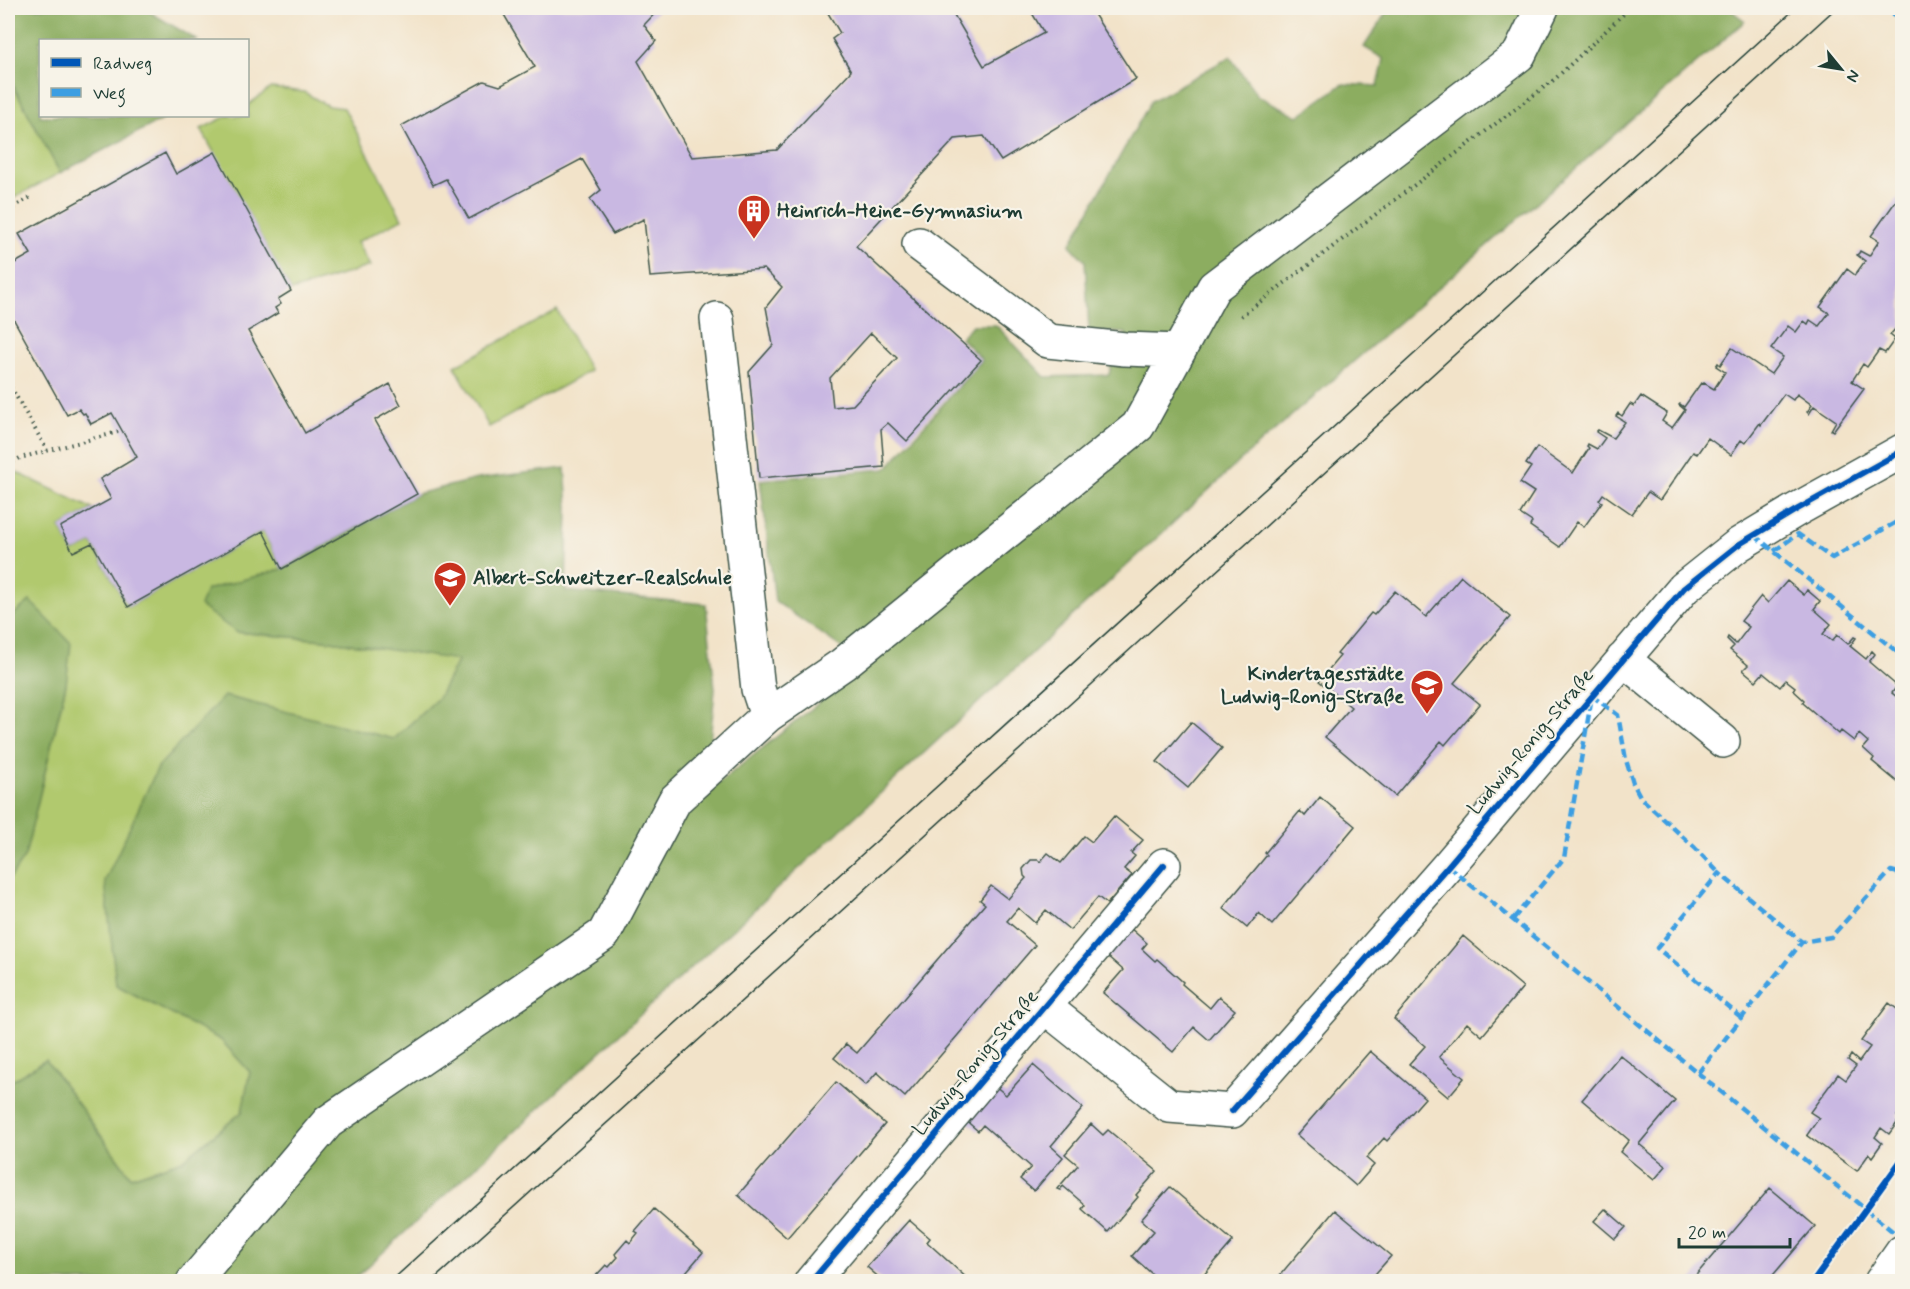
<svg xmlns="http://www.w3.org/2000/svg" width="1910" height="1289" font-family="Mynerve,sans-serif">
<rect width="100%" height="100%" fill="#f7f3e8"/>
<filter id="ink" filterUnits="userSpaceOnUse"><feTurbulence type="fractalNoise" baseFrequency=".0167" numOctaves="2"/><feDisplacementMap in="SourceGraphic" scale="12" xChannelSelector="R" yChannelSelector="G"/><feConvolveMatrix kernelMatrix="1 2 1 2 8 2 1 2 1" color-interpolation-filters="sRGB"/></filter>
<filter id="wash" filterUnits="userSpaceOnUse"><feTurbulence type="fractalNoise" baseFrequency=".008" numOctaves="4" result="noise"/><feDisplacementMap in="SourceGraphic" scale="24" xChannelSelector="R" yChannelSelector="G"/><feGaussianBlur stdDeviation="1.35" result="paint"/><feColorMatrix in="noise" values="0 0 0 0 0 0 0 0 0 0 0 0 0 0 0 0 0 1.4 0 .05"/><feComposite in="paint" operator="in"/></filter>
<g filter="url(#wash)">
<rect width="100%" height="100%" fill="#f2e3c9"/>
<path fill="#b1c96e" stroke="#688351" stroke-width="1.5" d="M8,76L60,173L8,201Z
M271,88L304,92L328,106L344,108L402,219L357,242L370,266L291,291L201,129L227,116H248V105Z
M557,310L590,371L489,427L455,366Z
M16,472L93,509L60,527L73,552L92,543L128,607L263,531L282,569L206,590L235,632L324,640L458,659L438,698L394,739L224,696L116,985L221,1040L250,1072L242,1112L183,1160L131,1177L46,1060L8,1083V881L25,856L66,684L30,601L8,619V477Z"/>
<path fill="#8cad61" stroke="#56754a" stroke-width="1.5" d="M8,8H143L197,40H40V116H169L60,173L8,76Z
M1389,8H1728L1745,21L1251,451L352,1281L8,1282V1083L46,1060L131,1177L183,1160L242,1112L250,1072L221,1040L116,985L105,881L158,767L224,696L394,739L438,698L458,660L324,640L236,632L200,606L206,590L282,569L417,494L477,479L565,468L568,507L566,591L706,604L715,689L705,794L866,665L775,601L760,480L886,469L982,360L961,338L972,325H996L1045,377L1109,375L1111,365L1125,366L1126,333L1089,331L1085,261L1070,245L1151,101L1230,57L1258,96L1298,116L1343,84L1378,86L1384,59L1364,47Z
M30,601L71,643L66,684L25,856L8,881V619Z"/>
<g id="blocks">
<path fill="#c9b8e2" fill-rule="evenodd" d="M500,8H660L644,25L656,41L638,61L692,157L777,150L851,71L832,39L840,33L825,8H950L984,66L1044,33L1029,8H1090L1136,79L1001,161L984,136L955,139L856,246L981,360L907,441L888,423L881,429L884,467L759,478L749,372L773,345L766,307L782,287L764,269L650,277L644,219L613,234L590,199L601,190L582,159L469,219L446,179L433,185L401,126L484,81L500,86L535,67ZM871,333L897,358L853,405L833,407L830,378Z
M215,152L291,291L278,299L281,304L275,308L278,313L248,331L305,433L390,384L401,405L375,420L417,494L282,569L263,531L128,607L92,543L73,552L60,527L111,499L100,479L137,457L112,413L91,424L85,413L83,414L79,409L67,415L8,309V267L31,254L19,234L165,153L176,174Z
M1898,198L1902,201V330L1897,327L1890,335L1895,339L1885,353L1879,350L1867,367L1863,364L1852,381L1864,389L1833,431L1831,430L1836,421L1814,406L1809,414L1807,412L1812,405L1797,394L1793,400L1784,394L1761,425L1760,423L1745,443L1741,440L1731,455L1708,438L1697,454L1693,452L1660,500L1648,492L1632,514L1603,494L1599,500L1602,502L1584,527L1577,522L1560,547L1530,526L1532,522L1520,514L1534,492L1520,483L1531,467L1526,464L1537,447L1573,473L1589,448L1587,446L1588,444L1597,449L1605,438L1596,432L1598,430L1613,438L1625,422L1616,416L1618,413L1622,416L1630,404L1634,406L1641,396L1667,413L1662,421L1672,428L1685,410L1679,405L1680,404L1684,407L1701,383L1703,384L1704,383L1714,389L1725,372L1716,366L1718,363L1720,365L1732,348L1771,374L1783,357L1771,349L1788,326L1796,332L1804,321L1808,324L1810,320L1819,326L1829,313L1820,307L1847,269L1855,275L1865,261L1857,255L1859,253L1860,251L1869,256L1879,241L1871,236Z
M1461,576L1510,617L1454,683L1480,704L1445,745L1441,741L1395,796L1325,737L1351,707L1319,681L1340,656L1337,654L1371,613L1374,615L1395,591L1426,617Z
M1787,581L1804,595L1807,590L1820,601L1814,609L1831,624L1823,634L1832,641L1837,635L1848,644L1854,637L1856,638L1850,646L1866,659L1872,651L1875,654L1869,662L1897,686L1892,693L1902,701V786L1872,761L1874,758L1863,748L1868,742L1859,734L1854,741L1841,731L1839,734L1803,703L1804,700L1793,690L1795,687L1786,680L1780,687L1763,673L1756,681L1743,670L1748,665L1730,650L1734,646L1727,639L1728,637L1736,644L1749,627L1741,621L1761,596L1768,603Z
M1191,722L1222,748L1188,788L1157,762Z
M1320,797L1355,826L1272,925L1259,913L1247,928L1223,908L1267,855L1265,853L1300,811L1305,816Z
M1114,816L1143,840L1131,853L1135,856L1124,869L1132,875L1107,904L1098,897L1070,930L1046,910L1035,923L1018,908L1007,921L1035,945L905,1097L877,1072L866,1085L834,1058L846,1044L857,1053L985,904L980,900L991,886L1008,899L1026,878L1024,876L1023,869L1031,860H1038L1040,862L1048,853L1061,863L1084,836L1092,842Z
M1129,927L1147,943L1142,949L1155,961L1157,959L1183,982L1182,984L1210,1008L1219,997L1235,1010L1209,1040L1194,1027L1173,1052L1103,993L1123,970L1106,955Z
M1463,936L1523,987L1482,1036L1467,1023L1439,1057L1464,1078L1448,1097L1409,1064L1425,1046L1394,1019Z
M1902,1002V1109L1897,1116L1900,1119L1889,1134L1881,1128L1875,1137L1882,1143L1872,1157L1869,1154L1857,1171L1807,1135L1819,1118L1810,1112L1838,1074L1846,1080L1856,1066L1848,1060L1851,1055L1859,1062L1870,1047L1861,1041L1889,1003L1897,1009Z
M1370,1051L1425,1098L1387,1141L1384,1138L1366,1158L1374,1165L1356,1186L1297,1135Z
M1620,1055L1675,1101L1639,1144L1666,1166L1654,1180L1620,1152L1629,1140L1582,1100Z
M1033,1065L1083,1108L1051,1146L1063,1157L1034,1191L1020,1179L1031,1167L983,1125L978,1131L964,1119L994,1085L1006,1095Z
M836,1082L885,1124L787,1238L738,1195Z
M1091,1124L1103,1135L1108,1130L1157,1171L1136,1195L1138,1197L1108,1232L1082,1209L1085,1205L1063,1186L1060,1190L1057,1189L1078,1165L1065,1154Z
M1170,1187L1233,1241L1202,1277L1205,1279L1203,1281H1160L1132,1256L1154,1231L1141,1220Z
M1770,1188L1815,1226L1768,1281H1691Z
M654,1209L703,1252L681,1278L678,1281H591L606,1265L609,1267L618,1257L615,1254L627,1240L630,1243L638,1233L635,1231Z
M1605,1209L1626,1227L1615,1239L1594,1221Z
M1335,1210L1391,1256L1369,1281H1275Z
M909,1220L930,1238L927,1242L970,1281H883L867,1267Z"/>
</g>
</g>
<g filter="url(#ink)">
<use href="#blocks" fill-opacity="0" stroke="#3f564a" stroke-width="1.5"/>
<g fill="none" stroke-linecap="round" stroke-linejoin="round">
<g stroke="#3f564a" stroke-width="36">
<path id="minor" d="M919,244L1048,341L1125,349L1179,351
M717,319L758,689L767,716
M1623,659L1723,741
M1045,1007L1169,1106L1232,1111L1448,866L1684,588L1738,545L1796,510L1902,451
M193,1282L328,1122L604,934L675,800L767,716L843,664L1138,426L1214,287L1519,55L1542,8
M811,1282L1164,865"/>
</g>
<g stroke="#3f564a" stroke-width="36">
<path id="major" d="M1881,1282L1902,1252"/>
</g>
<path stroke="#3f564a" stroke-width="4" stroke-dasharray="1.5 4.5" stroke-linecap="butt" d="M8,211L31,197
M1241,316L1555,79L1630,8
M8,382L47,450
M8,465L20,458L122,431"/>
<use href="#minor" stroke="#fff" stroke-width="33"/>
<use href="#major" stroke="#fff" stroke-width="33"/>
<path stroke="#1f3d34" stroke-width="1.5" d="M390,1282L1796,8
M431,1282L1069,705L1836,8"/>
<path stroke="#3c9ee2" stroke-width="4.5" stroke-dasharray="9 4.5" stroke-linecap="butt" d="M1891,8L1902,32
M1754,535L1902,656
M1774,551L1798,534L1832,558L1902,519
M1448,866L1698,1073L1902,1239
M1513,919L1564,858L1592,696L1618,715L1626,760L1633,783L1641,798L1695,848L1719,873
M1742,1018L1657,948L1719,873L1802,942
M1698,1073L1802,942L1831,937L1891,871L1902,874"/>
<g stroke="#f7f3e8" stroke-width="10">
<path id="cycleway" d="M1232,1111L1448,866L1684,588L1738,545L1796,510L1902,451
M811,1282L1164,865
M1813,1282L1902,1159"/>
</g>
<use href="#cycleway" stroke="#0057b8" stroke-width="6"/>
</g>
</g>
<defs>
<g id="building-pin" transform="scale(1.725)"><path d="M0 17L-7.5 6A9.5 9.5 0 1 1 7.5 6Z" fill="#c8321e" stroke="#f7f3e8"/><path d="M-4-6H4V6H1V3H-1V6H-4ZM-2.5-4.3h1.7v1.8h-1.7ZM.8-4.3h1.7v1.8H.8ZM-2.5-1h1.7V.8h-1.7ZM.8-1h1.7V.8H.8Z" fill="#fff"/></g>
<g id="school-pin" transform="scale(1.725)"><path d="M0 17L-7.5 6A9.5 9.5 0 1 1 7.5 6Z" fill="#c8321e" stroke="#f7f3e8"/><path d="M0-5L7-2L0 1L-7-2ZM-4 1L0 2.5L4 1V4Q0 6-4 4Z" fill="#fff"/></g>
</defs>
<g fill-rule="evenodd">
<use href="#building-pin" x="754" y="211"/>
<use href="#school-pin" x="450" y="578"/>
<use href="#school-pin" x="1427" y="686"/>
</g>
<g text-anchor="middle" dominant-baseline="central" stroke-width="4.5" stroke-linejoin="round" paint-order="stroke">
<g font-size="20" font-weight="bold" fill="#1f3d34" stroke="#f7f3e8" text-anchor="start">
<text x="777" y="211">Heinrich-Heine-Gymnasium</text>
<text x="473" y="578">Albert-Schweitzer-Realschule</text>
<text x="1404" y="674" text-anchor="end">Kindertagesstädte<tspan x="1404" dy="23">Ludwig-Ronig-Straße</tspan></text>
</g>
<g font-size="20" fill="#1f3d34" stroke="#f7f3e8">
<text transform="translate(1531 742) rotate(-50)">Ludwig-Ronig-Straße</text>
<text transform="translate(976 1063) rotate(-50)">Ludwig-Ronig-Straße</text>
</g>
</g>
<rect width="1910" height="1289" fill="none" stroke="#f7f3e8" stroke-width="30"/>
<rect x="39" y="39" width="210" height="78" fill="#f7f3e8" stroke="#a1aaa0" stroke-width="1.5"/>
<rect x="51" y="58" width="30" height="9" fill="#0057b8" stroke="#a1aaa0" stroke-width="1.5"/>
<text x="93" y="69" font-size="18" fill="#1f3d34">Radweg</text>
<rect x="51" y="88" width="30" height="9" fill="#3c9ee2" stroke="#a1aaa0" stroke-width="1.5"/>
<text x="93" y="99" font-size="18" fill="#1f3d34">Weg</text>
<g transform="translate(1841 69) rotate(120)" stroke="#f7f3e8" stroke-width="4.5" paint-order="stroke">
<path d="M0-4.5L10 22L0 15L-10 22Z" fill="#1f3d34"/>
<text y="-9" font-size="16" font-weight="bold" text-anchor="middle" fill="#1f3d34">N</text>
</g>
<path d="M1679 1238v9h111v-9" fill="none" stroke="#1f3d34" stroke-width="3"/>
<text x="1688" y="1238" font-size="18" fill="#1f3d34" stroke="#f7f3e8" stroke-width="4.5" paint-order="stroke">20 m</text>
</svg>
